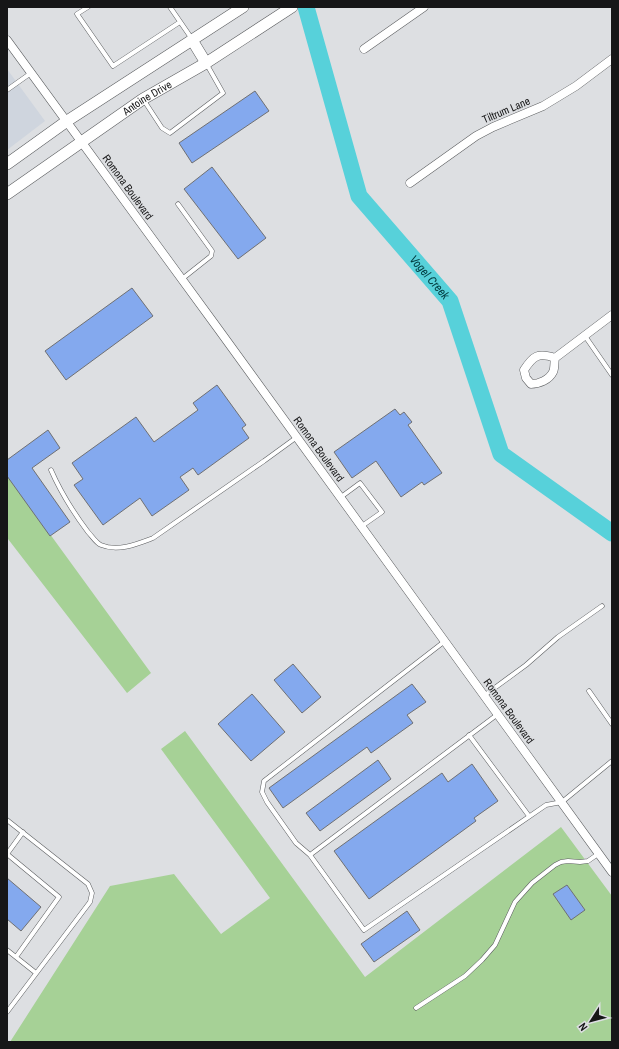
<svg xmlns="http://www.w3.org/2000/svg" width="619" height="1049" font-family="'Archivo Narrow',sans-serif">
<rect width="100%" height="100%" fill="#dddfe2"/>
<path fill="#cfd5de" d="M7,69L45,121L7,150Z"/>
<path fill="#a6d196" d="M7,475L151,673L127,693L8,539Z
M185,731L365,977L561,827L612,896V1042H10L110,886L174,874L221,934L270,898L161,749Z"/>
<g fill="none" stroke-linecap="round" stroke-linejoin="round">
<path stroke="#57d1da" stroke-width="17" id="s1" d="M306,7L359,196L450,301L501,454L612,533"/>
</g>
<path fill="#84a9ee" stroke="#6f7073" d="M255,91L269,111L192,163L179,143Z
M212,167L266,238L238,259L184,189Z
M132,288L153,316L66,380L45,351Z
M217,385L246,425L242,428L249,438L198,475L193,468L180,477L189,490L152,516L140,498L103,525L74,485L83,479L72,463L136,417L154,442L198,410L193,403Z
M395,409L400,415L404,412L412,422L408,425L442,473L424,485L422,482L401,497L376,461L352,478L334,452Z
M48,430L60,448L32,468L70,522L50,536L7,476V460Z
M293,664L321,697L302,713L274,680Z
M412,684L426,702L407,715L413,723L371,753L367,747L283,808L269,788Z
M252,694L285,732L251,761L218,724Z
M378,760L391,779L320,831L306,813Z
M472,764L498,801L474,818L476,821L369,899L334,851L442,773L448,782Z
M7,878L41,907L21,931L7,919Z
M567,885L585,910L571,920L553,894Z
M407,911L420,930L374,962L361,944Z"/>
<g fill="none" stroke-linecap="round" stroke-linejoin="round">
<g stroke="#5c5e60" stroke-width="5">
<path id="lane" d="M88,7L77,14L113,66L180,22
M170,7L192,39
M7,90L31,73
M143,99L162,128L170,133L223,93L206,63
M178,204L212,251L211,256L182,279
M585,336L612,375
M51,470C61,493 73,512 88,532C92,536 96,543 101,545C118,552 137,544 153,538L264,461L297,437
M341,497L360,483L382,512L362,526
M589,691L612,724
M485,695L526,665L558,637L602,606
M498,714L310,855L364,930L546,805L562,802L612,761
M469,735L529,816
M7,820L88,884L92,893L90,902L7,1012
M7,854L59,897L16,957
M7,854L23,832
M310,855L296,843L267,802L262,792L264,781L445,641
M7,950L36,973
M416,1008L465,976L482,960L495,945L515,902L532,883L555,865L561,862L568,861L580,862L588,861L598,854"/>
</g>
<g stroke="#5c5e60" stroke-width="9">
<path id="street" d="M7,40L219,330L612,872
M364,49L424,7
M410,183L476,136L493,127L543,106L576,86L612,59
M555,358C538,352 533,356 524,370L526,378L531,384C539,384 549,380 553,372C555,368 554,362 555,358L612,315"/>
</g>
<g stroke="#5c5e60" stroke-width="12">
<g id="secondary">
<path d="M192,40L206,63"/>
<path d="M7,164L67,121L243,7"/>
<path id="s2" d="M7,194L143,99L206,63L292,7"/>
</g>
</g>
<use href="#lane" stroke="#fff" stroke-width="4"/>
<use href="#street" stroke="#fff" stroke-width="8"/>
<use href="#secondary" stroke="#fff" stroke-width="11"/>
</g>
<g text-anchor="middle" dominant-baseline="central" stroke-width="3" stroke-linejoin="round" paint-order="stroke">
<g font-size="11" fill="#161617" stroke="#dddfe2">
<text stroke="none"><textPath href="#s2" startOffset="170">Antoine Drive</textPath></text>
<text transform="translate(506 110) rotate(-23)">Tiltrum Lane</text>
<text transform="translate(128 187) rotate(54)">Romona Boulevard</text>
<text transform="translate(319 449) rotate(54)">Romona Boulevard</text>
<text transform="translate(509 711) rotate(54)">Romona Boulevard</text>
</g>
<g font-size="12" font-style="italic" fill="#003a3e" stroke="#dddfe2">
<text stroke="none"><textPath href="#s1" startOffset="304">Vogel Creek</textPath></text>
</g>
</g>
<rect width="619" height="1049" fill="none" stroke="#161617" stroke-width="16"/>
<g transform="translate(591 1021) rotate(234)" stroke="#dddfe2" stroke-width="3" paint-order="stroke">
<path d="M0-3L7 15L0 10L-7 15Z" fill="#161617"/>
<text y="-6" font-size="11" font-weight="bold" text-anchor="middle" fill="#161617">N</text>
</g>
</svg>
